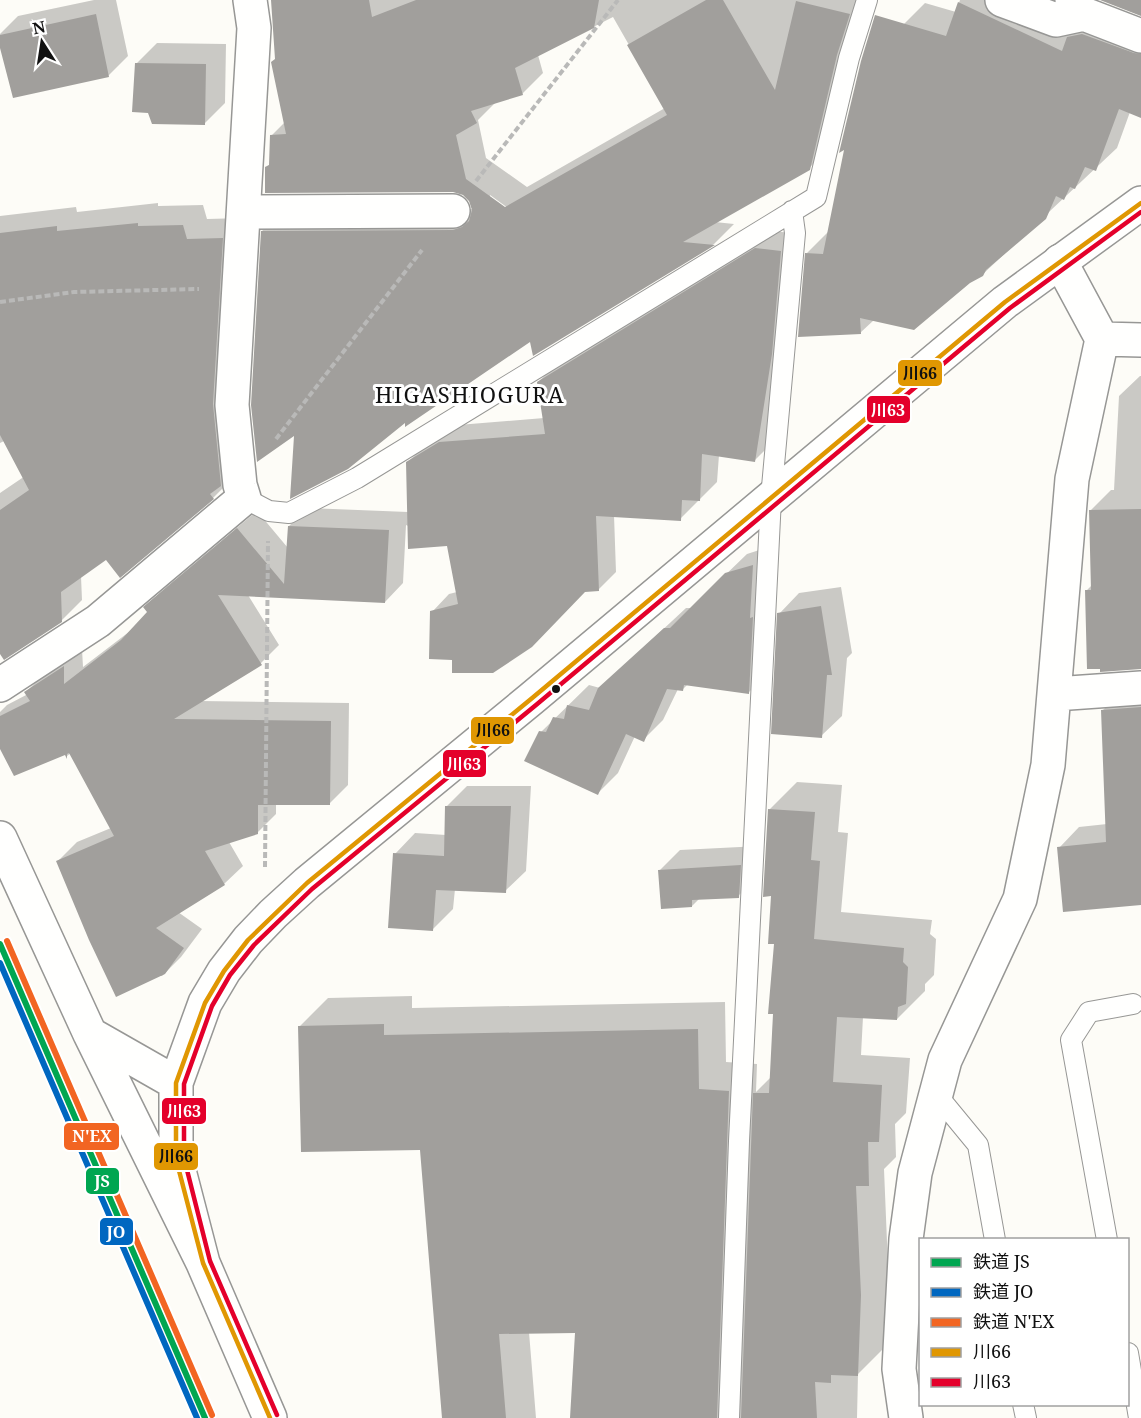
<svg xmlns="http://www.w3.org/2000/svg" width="1141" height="1418" font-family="'Noto Serif','Noto Sans JP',serif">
<rect width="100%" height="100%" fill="#fdfcf7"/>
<path fill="#0003" fill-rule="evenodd" d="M94,0H116L128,56L108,76L0,42V34L18,16Z
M273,0H868L831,147L809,168L715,222L734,224L714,244L534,354L532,339L406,420L295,433L262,231L284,210L473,209L470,200L464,194L453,191L266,168L271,163L272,135L285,122L277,58ZM613,17L665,108L527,187L486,158L478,120L497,101L522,94L543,73L538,55ZM490,195L512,211L510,213L490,198Z
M960,0H1025L1141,27V116L1130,112L1117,148L982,275L874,320L860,333L807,253L828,232L904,24L925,3L956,12Z
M157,43L226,44L225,103L204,124L136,64Z
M158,203V206L203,205L207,219L243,218L233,478L213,498L107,558L81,576L82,600L61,621L0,651V493L81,438L66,411L0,443V216L76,207L77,212Z
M774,231L798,234L772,443L755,460L719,455L717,482L680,519L614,515L616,572L598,590L585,591L453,659L432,612L449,594L457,592L448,544L406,525L403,583L385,602L248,595L279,645L261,663L200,701L349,703L348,785L329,804L276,803V814L258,832L229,842L243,866L224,884L178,912L202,929L181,957L162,976H158L58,861L77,842L111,828L71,753L67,756L65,753L0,745V712L7,705L28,694L26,692L45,673L82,649L83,667L138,625L149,612L145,607L164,589L257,511L288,548L289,526L308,508L408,512L407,463L425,445L458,425L544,418L538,382L556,365Z
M1140,376H1141V668L1086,591L1092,585L1091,510L1111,490H1114L1119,396Z
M772,546L769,672L749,692L688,684L683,689H678L663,720L643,740L635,736L618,773L598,793L541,732L589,685L600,688L686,608H691L747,554Z
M841,587L852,653L847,658L842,716L821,736L779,614L799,593Z
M1141,688V904L1059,848L1079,827L1107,824L1103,710L1123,690Z
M797,782L842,785L838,832L848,833L841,912L932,920L930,934L936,939L934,975L925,984V991L897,1019L863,1017L861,1055L910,1058L906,1113L895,1124L896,1157L884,1169L888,1266L886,1346L858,1374L857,1418H571L577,1331L529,1332L536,1418H443L421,1148L300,1026L328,998L412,996V1008L725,1002L726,1062L757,1064L756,1092L771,1077L776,943L769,810Z
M467,786H531L526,871L505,891L455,889L453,909L433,929L395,854L415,833L446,835L447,806Z
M760,846L759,876L738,896L699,899L692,906L660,870L680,850Z"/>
<path fill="#a19f9c" d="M271,0H369L372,17L416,0H599L594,28L515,68L523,95L471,111L477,123L456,135L466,179L505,207L667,115L627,45L706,0H723L775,90L796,1L850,14L837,55L810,170L683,242L715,245L533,356L530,342L405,427V423L348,469L290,499L294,436L257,462L251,405L261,231L453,230L462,227L469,221L472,210L469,201L463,195L453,192L265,193V167L269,165L270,135L286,134L271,62L275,59Z
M1100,0H1141V16Z
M958,2L1062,51L1067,37L1082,34L1134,53L1141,54V118L1119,109L1096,171L1085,167L1075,189L1070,187L1064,200L1056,196L1046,219L986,270L983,276L970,283L914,330L860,318L861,334L798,337L805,253L823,254L844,150L839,153L861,61L875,15L946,36Z
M96,14L109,77L13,98L0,48V35Z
M135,63L206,64L205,125L152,124L148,113L132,112Z
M138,223V226L183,225L187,239L223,238L213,404L221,486L210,494L214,499L120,578L106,560L61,592L62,622L4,660L0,654V510L29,490L0,435V233L57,226V231Z
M755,248L781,251L772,354L755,462L702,454L700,501L682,500L681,521L596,516L599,591L585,592L532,647L493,673H452V660L429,659L430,611L458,604L447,546L408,549L406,462L439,442L545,434L537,382Z
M1141,509V669L1100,672V669H1087L1085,590H1091L1089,510Z
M288,526L389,530L385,603L218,595L262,665L174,719L331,721L330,805H258V834L205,851L225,885L156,928L184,948L165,974L116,997L89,940L56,861L114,836L69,753L67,754V759L65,755L14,776L0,749V716L30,701L24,692L64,666V684L121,640L147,612L143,607L237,528L284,584Z
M753,565L750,618L753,617L749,694L684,685L683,691L667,689L644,742L626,734L598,795L524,761L539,731L546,732L553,717L564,719L567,705L589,710L598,688L664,628H670L725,573Z
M821,606L832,675H827L822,738L771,734L777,613Z
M1141,707V905L1063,912L1057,847L1106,842L1101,710Z
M445,806H511L506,893L436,890L433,931L388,928L393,853L444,856Z
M768,809L815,812L811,860L820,861L814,939L904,948L903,962L908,967L906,1004L898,1007L897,1020L837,1017L833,1082L882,1085L879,1142H868L869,1186H856L861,1295L858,1376L831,1375V1383L815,1382L817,1418H741L753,1093H769L773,1014H768L774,944H768L771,896L763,897Z
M741,865L739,898L692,900V907L661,909L658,870Z
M384,1024V1035L698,1029L699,1089L729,1091L717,1418H570L575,1333L499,1334L506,1418H442L420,1150L301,1152L298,1026Z"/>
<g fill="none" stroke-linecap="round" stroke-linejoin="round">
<g stroke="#979795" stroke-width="22">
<path id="service" d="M244,498L269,511L289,513L357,478L816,197L849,58L867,0
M936,1094L978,1145L995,1240
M1107,1240L1071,1040L1089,1012L1133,1004
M1128,1353L1139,1418
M1023,1404L1026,1418
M729,1418L739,1141L771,498L795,233L792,211"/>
</g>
<g stroke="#979795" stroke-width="36">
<path id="minor" d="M1002,0L1056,20L1084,14
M1072,0L1084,14L1141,36
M244,212L453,211
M1102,339L1141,340
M0,685L98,621L244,498L240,485L232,405L254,28L250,0
M1055,694L1141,688
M906,1418L899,1369L906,1239L915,1173L945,1060L1020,899L1048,765L1072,479L1102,339L1060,261"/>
</g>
<g stroke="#979795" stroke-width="36">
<path id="tertiary" d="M0,838L90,1034L176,1083
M90,1034L203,1263L270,1418
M203,1263L176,1159V1083L205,1003L224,971L248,940L273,914L307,883L531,699L1005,302L1141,203"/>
</g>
<path stroke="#b9b9b8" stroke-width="4" stroke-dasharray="6 3" stroke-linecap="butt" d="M476,181L618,0
M0,302L74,292L199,289
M276,439L422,250
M265,867L268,541"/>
<use href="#service" stroke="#fffffe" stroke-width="20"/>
<use href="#minor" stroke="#fffffe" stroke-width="33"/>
<use href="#tertiary" stroke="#fffffe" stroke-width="33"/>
<g stroke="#fff" stroke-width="9">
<path id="bus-1" d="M270,1418L203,1263L176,1159V1083L205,1003L224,971L248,940L307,883L531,699L1005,302L1141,203"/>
</g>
<g stroke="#fff" stroke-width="9">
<path id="bus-2" d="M277,1415L210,1261L184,1158V1084L212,1006L230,975L254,945L312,889L536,705L1010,308L1141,212"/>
</g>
<use href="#bus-1" stroke="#e09702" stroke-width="4.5"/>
<use href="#bus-2" stroke="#e4002b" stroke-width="4.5"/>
<g stroke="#fff" stroke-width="10">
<path id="rail-1" d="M0,944L205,1418"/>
</g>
<g stroke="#fff" stroke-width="10">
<path id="rail-2" d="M0,963L197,1418"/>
</g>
<g stroke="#fff" stroke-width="10">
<path id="rail-3" d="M7,941L212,1415"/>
</g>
<use href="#rail-1" stroke="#00a651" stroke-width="6"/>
<use href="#rail-2" stroke="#0067c0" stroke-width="6"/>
<use href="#rail-3" stroke="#f26522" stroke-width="6"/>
</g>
<circle fill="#111" stroke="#fff" stroke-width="2" cx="556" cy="689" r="5"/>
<g text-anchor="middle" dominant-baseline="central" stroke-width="6" stroke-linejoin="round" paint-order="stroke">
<g font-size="22" letter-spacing="1.5" fill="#111" stroke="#fff">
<text x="470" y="394">HIGASHIOGURA</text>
</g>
</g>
<g stroke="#fff" stroke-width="2">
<rect x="897" y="359" width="46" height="28" rx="6" fill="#e09702"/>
<rect x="866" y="395" width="45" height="29" rx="6" fill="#e4002b"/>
<rect x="470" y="716" width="45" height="29" rx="6" fill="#e09702"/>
<rect x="442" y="749" width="45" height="29" rx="6" fill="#e4002b"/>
<rect x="161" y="1097" width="46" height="28" rx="6" fill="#e4002b"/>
<rect x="63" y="1122" width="57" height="29" rx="6" fill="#f26522"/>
<rect x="153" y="1142" width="46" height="29" rx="6" fill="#e09702"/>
<rect x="85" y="1167" width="35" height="28" rx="6" fill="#00a651"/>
<rect x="99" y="1217" width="35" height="29" rx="6" fill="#0067c0"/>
</g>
<g font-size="16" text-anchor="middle" font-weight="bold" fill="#fff">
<text x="888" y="416">川63</text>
<text x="464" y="770">川63</text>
<text x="184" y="1117">川63</text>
<text x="92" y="1142">N'EX</text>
<text x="102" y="1187">JS</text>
<text x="116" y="1238">JO</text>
</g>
<g font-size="16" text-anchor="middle" font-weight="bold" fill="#111">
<text x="920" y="379">川66</text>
<text x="493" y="736">川66</text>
<text x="176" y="1162">川66</text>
</g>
<rect x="919" y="1238" width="210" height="168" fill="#ffffff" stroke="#a0a0a0" stroke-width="1.5"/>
<rect x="931" y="1258" width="30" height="9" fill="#00a651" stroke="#a0a0a0" stroke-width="1.5"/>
<text x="973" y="1268" font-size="18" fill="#111111">鉄道 JS</text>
<rect x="931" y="1288" width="30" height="9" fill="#0067c0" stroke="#a0a0a0" stroke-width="1.5"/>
<text x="973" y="1298" font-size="18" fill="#111111">鉄道 JO</text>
<rect x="931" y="1318" width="30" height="9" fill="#f26522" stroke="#a0a0a0" stroke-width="1.5"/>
<text x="973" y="1328" font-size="18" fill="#111111">鉄道 N'EX</text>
<rect x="931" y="1348" width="30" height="9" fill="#e09702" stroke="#a0a0a0" stroke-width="1.5"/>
<text x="973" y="1358" font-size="18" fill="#111111">川66</text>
<rect x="931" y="1378" width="30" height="9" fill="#e4002b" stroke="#a0a0a0" stroke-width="1.5"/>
<text x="973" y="1388" font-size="18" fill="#111111">川63</text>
<g transform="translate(42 42) rotate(348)" stroke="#ffffff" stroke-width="4.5" paint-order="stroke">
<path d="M0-4.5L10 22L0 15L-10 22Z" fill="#111111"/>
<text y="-9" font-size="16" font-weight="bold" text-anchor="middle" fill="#111111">N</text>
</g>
</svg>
